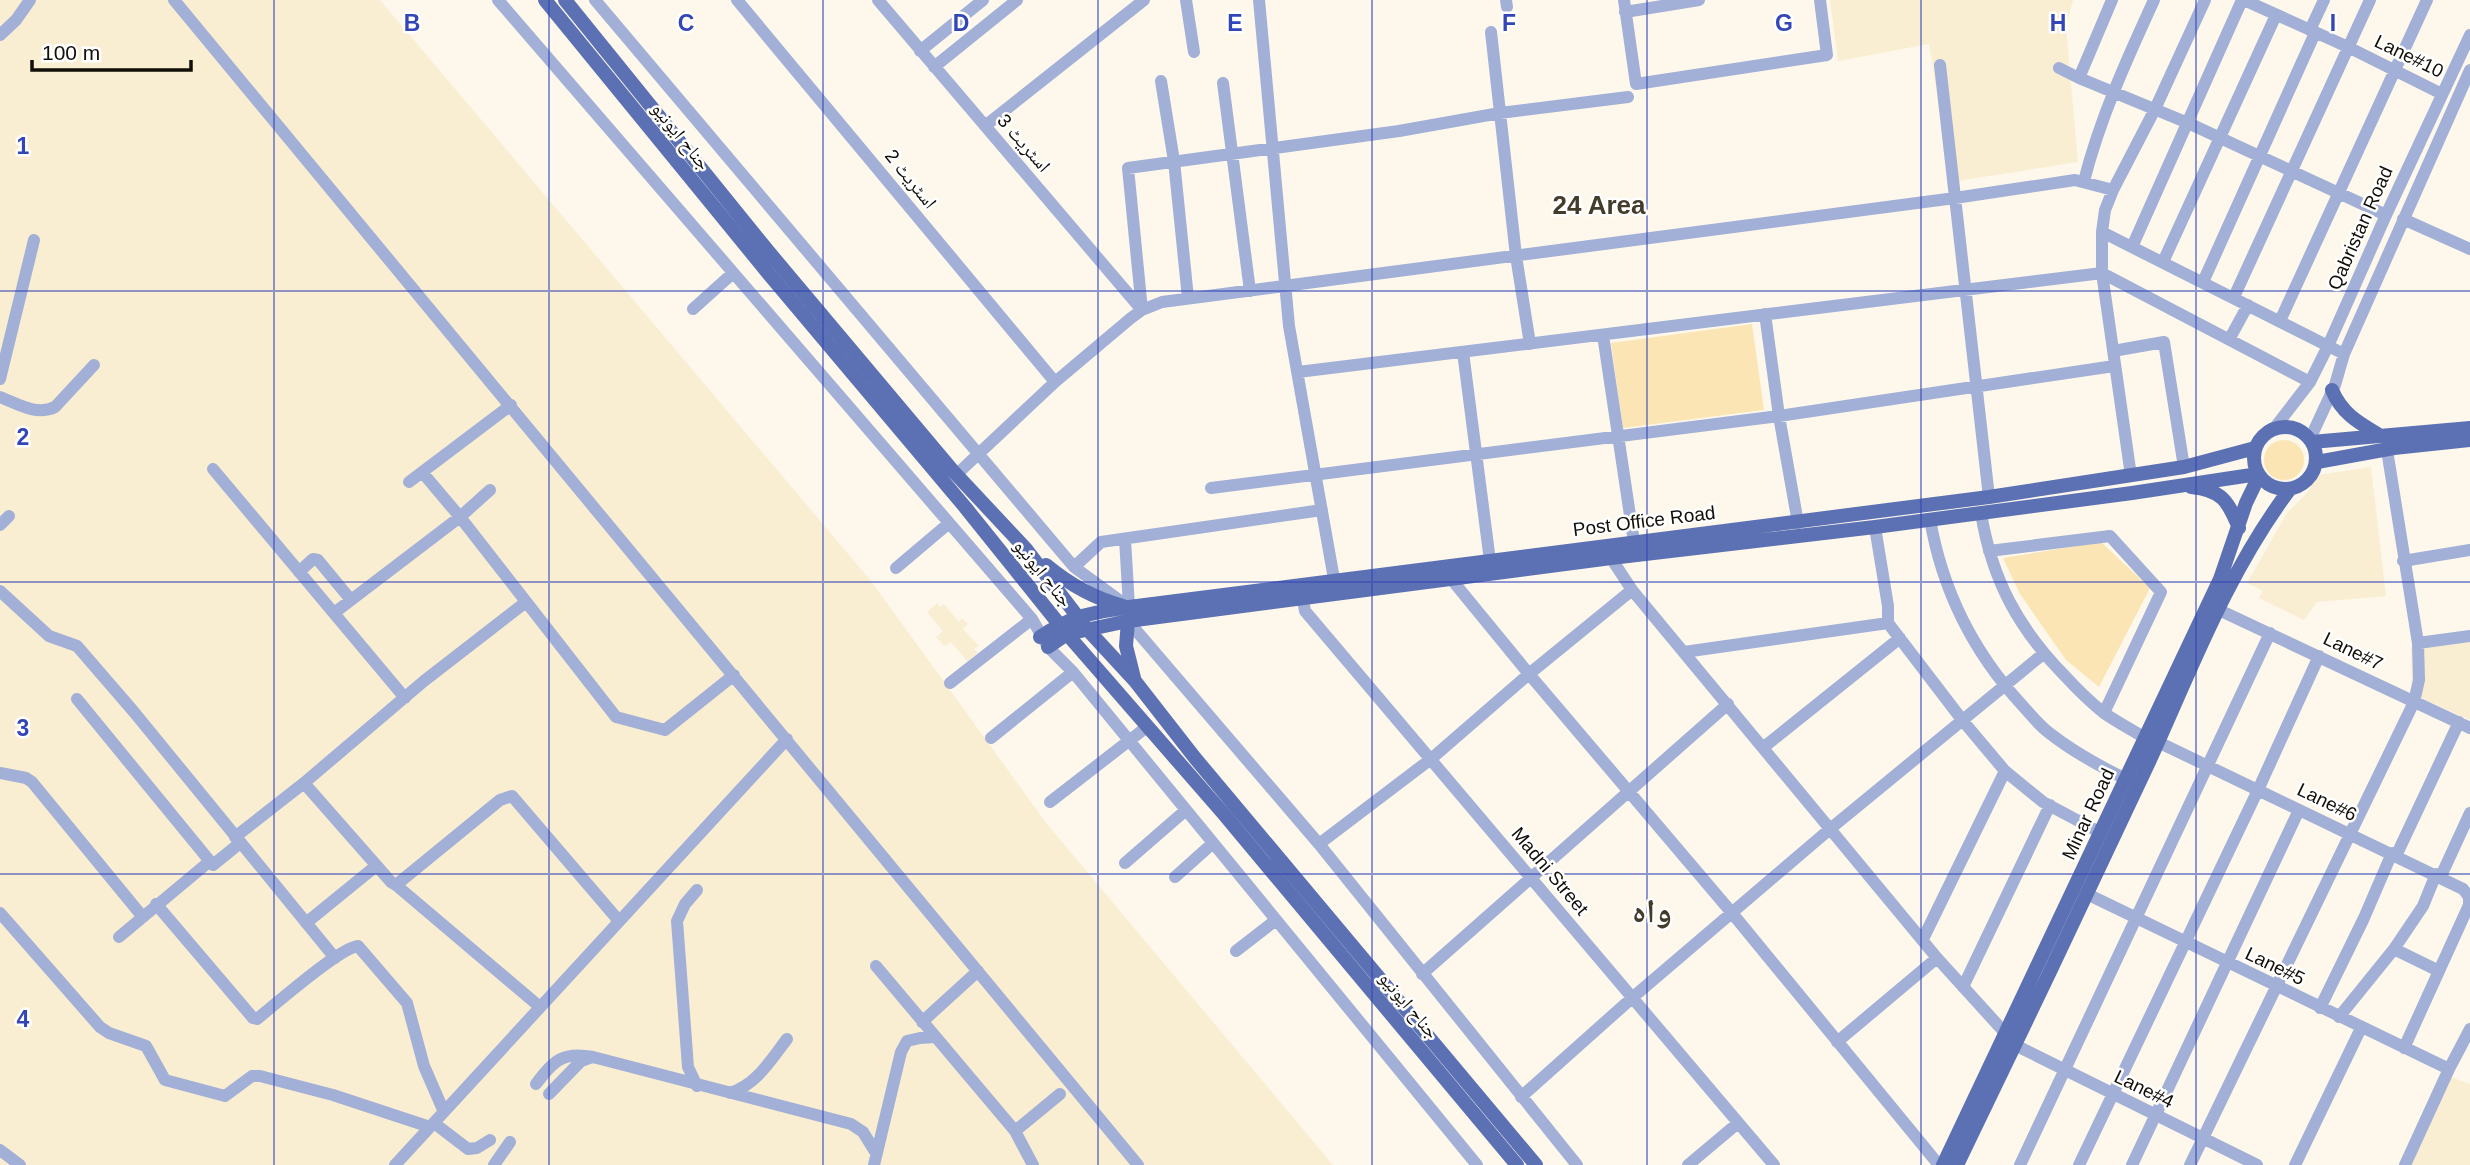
<svg xmlns="http://www.w3.org/2000/svg" width="2470" height="1165" font-family="Helvetica,'Noto Naskh Arabic',sans-serif">
<rect width="100%" height="100%" fill="#fdf8eb"/>
<path fill="#faeed2" d="M0,0H380L871,581L1047,824L1333,1165H0Z
M1830,0H2073L2066,27L2078,162L1951,182L1929,44L1838,61Z
M2371,467L2386,596L2317,602L2304,620L2259,598L2263,591L2247,583L2287,513L2307,493L2317,475Z
M937,603L940,607L944,604L959,622L962,618L968,624L963,629L979,646L974,649L978,653L967,661L951,642L944,646L936,637L943,631L927,612Z
M2470,641V720L2412,694L2411,648Z
M2446,1075L2470,1084V1165H2401Z"/>
<path fill="#fbe5b4" d="M1752,324L1764,410L1623,428L1611,343Z
M2264 460a20 20 0 1 1 40 0a20 20 0 1 1-40 0Z
M2101,542L2150,588L2099,687L2066,660L2020,594L2003,558Z"/>
<g fill="none" stroke-linecap="round" stroke-linejoin="round">
<path stroke="#a2afd6" stroke-width="12" d="M174,0L1138,1165
M498,0L1032,619L1048,647L1073,672L1477,1165
M595,0L1074,567L1126,605
M737,0L1055,382
M878,0L1142,310
M1186,0L1194,52
M1259,0L1289,326L1334,579
M1506,0L1507,7
M1624,0L1636,84L1827,55L1820,0
M2244,0L2348,47L2442,94
M1625,12L1699,0
M2310,30L2324,0
M1491,32L1516,256L1530,344
M0,35L16,20L30,0
M920,51L983,0
M1940,65L1989,497
M934,67L1017,0
M2059,68L2079,78L2188,123L2386,215
M2079,78L2112,0
M1161,81L1174,161L1188,298
M1223,83L1250,291
M985,126L1144,0
M2084,181C2100,118 2127,59 2154,0
M2403,219L2470,249
M2102,232L2344,354
M2132,247L2242,0
M2163,262L2276,15
M2203,282L2315,33
M2234,297L2370,0
M693,309L733,273
M1142,310L1128,168L1399,131L1500,113L1628,97
M1765,314L1779,416L1798,523
M2280,321L2427,0
M1603,335L1634,542
M2230,338L2248,305
M2113,351L2164,342L2184,467
M1463,352L1490,561
M1298,372L2102,273L2310,382
M0,379L34,240
M0,397C18,404 36,416 55,407L94,365
M2273,430L2310,382L2328,346L2386,215L2470,35
M2310,439L2335,385L2344,354L2470,70
M213,469L405,698
M422,472L460,517L616,717L665,730L734,675
M956,475L1055,382L1131,318L1142,310L1162,302L1955,198L2075,180L2113,190
M2131,476L2102,273V232L2105,210L2113,190L2155,109L2205,0
M409,482L511,405
M1211,488L1779,416L2114,366
M1981,513C1992,580 2018,628 2065,676C2077,689 2090,702 2104,713C2117,722 2132,730 2145,738
M1930,519C1942,589 1973,652 2022,705C2030,714 2038,724 2048,732C2072,751 2099,766 2126,779
M0,525L9,516
M1875,527L1888,606V623L1963,721L2005,771L2043,802L2101,833
M1125,539L1129,607
M1989,551L2110,536L2161,592L2104,713
M1610,552L1611,558L1632,590L1937,958L2006,1034
M2403,561L2470,550
M1074,567L1101,542L1322,510
M896,568L948,524
M299,572L313,559L318,560L351,600
M1452,580L1529,674L1732,913L1939,1165
M1301,589L1305,611L1774,1165
M0,591L49,636L77,646L134,712L335,958
M2219,610L2470,728
M334,613L460,517L490,490
M1128,621L1319,844L1577,1165
M2418,643L2470,636
M1684,652L1888,623
M950,683L1032,619
M77,699L213,865L240,843
M991,738L1073,672
M2158,742L2463,889L2469,897V905L2404,1048
M1764,747L1900,638
M0,773L26,778L32,782L142,916
M304,783L391,882L396,885L500,800L512,796L619,921
M1050,802L1148,726
M235,837L304,783L424,681L526,602
M1319,844L1431,759L1529,674L1632,590
M2396,856L2459,722
M1125,863L1186,810
M2441,876L2470,813
M1175,877L1213,843
M396,885L540,1007
M2087,894L2449,1069
M156,904L253,1018L257,1019C276,1004 339,948 358,946L407,1003L424,1066L444,1112
M0,913L100,1027L109,1033L146,1046L165,1080L225,1096L252,1076H260L333,1095L430,1127
M306,923L376,866
M119,937L210,861
M1923,939L2005,771
M2394,949L2439,971
M1236,951L1276,920
M876,966L1015,1131L1033,1165
M1422,974L1728,704
M1963,987L2050,805
M2320,1008L2364,918L2392,853
M2339,1017L2394,949L2423,906L2436,874
M922,1022L978,971
M1837,1042L1937,958
M2015,1045L2257,1165
M536,1084C553,1061 563,1051 593,1057L851,1124L863,1132L876,1153
M697,1086L688,1067L677,921L685,904L697,890
M730,1093C757,1084 770,1061 787,1039
M549,1094L581,1061L592,1057
M1521,1097L1632,998L1830,829L2043,654
M434,1123L468,1149L477,1148L490,1140
M1015,1131L1060,1094
M0,1150L20,1165
M395,1165L787,739
M494,1165L510,1142
M874,1165L901,1052L907,1041L920,1038L935,1037
M1688,1165L1738,1123
M2020,1165L2270,633
M2079,1165L2258,790L2319,656
M2132,1165L2299,810
M2190,1165L2414,702L2419,680L2418,643L2387,450
M2295,1165L2361,1028
M2405,1165L2449,1069L2470,1029"/>
<path stroke="#5c70b4" stroke-width="14" d="M545,0L768,273L965,507L1067,634L1222,812L1517,1165
M565,0L768,251L953,471L1026,549L1087,629L1135,681L1195,758L1536,1165
M2332,390C2342,414 2359,423 2381,436
M2254 458a31 31 0 1 1 62 0a31 31 0 1 1-62 0Z
M2312,442L2470,428
M2317,462L2394,448L2470,440
M2191,487C2222,490 2228,501 2239,528
M1046,565C1070,585 1093,598 1123,606
M1128,621L1126,646L1134,678
M1040,637C1072,615 1092,613 1129,607L1989,497L2184,467L2255,448
M1048,647L1067,634L1128,621L1611,558L1875,527L2132,493L2258,474
M1943,1165L2220,579L2246,503L2259,476
M1957,1165C2022,1031 2086,897 2149,762C2191,670 2228,571 2290,489"/>
</g>
<path fill="none" stroke="#3346b8" stroke-width="2" stroke-opacity="0.55" d="M274,0V1165M549,0V1165M823,0V1165M1098,0V1165M1372,0V1165M1647,0V1165M1921,0V1165M2196,0V1165M0,291H2470M0,582H2470M0,874H2470"/>
<g text-anchor="middle" dominant-baseline="central" stroke-width="5" stroke-linejoin="round" paint-order="stroke">
<g font-size="19" fill="#120f08" stroke="#fff">
<text transform="translate(2409 56) rotate(26)">Lane#10</text>
<text transform="translate(681 136) rotate(51)">جناح ایونیو</text>
<text transform="translate(1024 143) rotate(49)">اسٹریٹ 3</text>
<text transform="translate(911 179) rotate(51)">اسٹریٹ 2</text>
<text transform="translate(2360 228) rotate(-66)">Qabristan Road</text>
<text transform="translate(1644 521) rotate(-7)">Post Office Road</text>
<text transform="translate(1043 573) rotate(51)">جناح ایونیو</text>
<text transform="translate(2353 651) rotate(26)">Lane#7</text>
<text transform="translate(2327 802) rotate(26)">Lane#6</text>
<text transform="translate(2088 814) rotate(-65)">Minar Road</text>
<text transform="translate(1550 871) rotate(50)">Madni Street</text>
<text transform="translate(2275 966) rotate(26)">Lane#5</text>
<text transform="translate(1409 1005) rotate(50)">جناح ایونیو</text>
<text transform="translate(2144 1089) rotate(26)">Lane#4</text>
</g>
<g font-size="26" font-weight="bold" fill="#443c2b" stroke="#fff">
<text x="1599" y="205">24 Area</text>
</g>
<g font-size="33" font-weight="bold" fill="#443c2b" stroke="#fff">
<text x="1652" y="910">واہ</text>
</g>
</g>
<g font-size="23" text-anchor="middle" font-weight="bold" fill="#3346b8" stroke="#fff" stroke-width="5" stroke-linejoin="round" paint-order="stroke">
<text x="412" y="31">B</text>
<text x="686" y="31">C</text>
<text x="961" y="31">D</text>
<text x="1235" y="31">E</text>
<text x="1509" y="31">F</text>
<text x="1784" y="31">G</text>
<text x="2058" y="31">H</text>
<text x="2333" y="31">I</text>
<text x="23" y="154">1</text>
<text x="23" y="445">2</text>
<text x="23" y="736">3</text>
<text x="23" y="1027">4</text>
</g>
<path d="M32 60v10h159v-10" fill="none" stroke="#120f08" stroke-width="3.5"/>
<text x="42" y="60" font-size="21" fill="#120f08" stroke="#ffffff" stroke-width="5" paint-order="stroke">100 m</text>
</svg>
